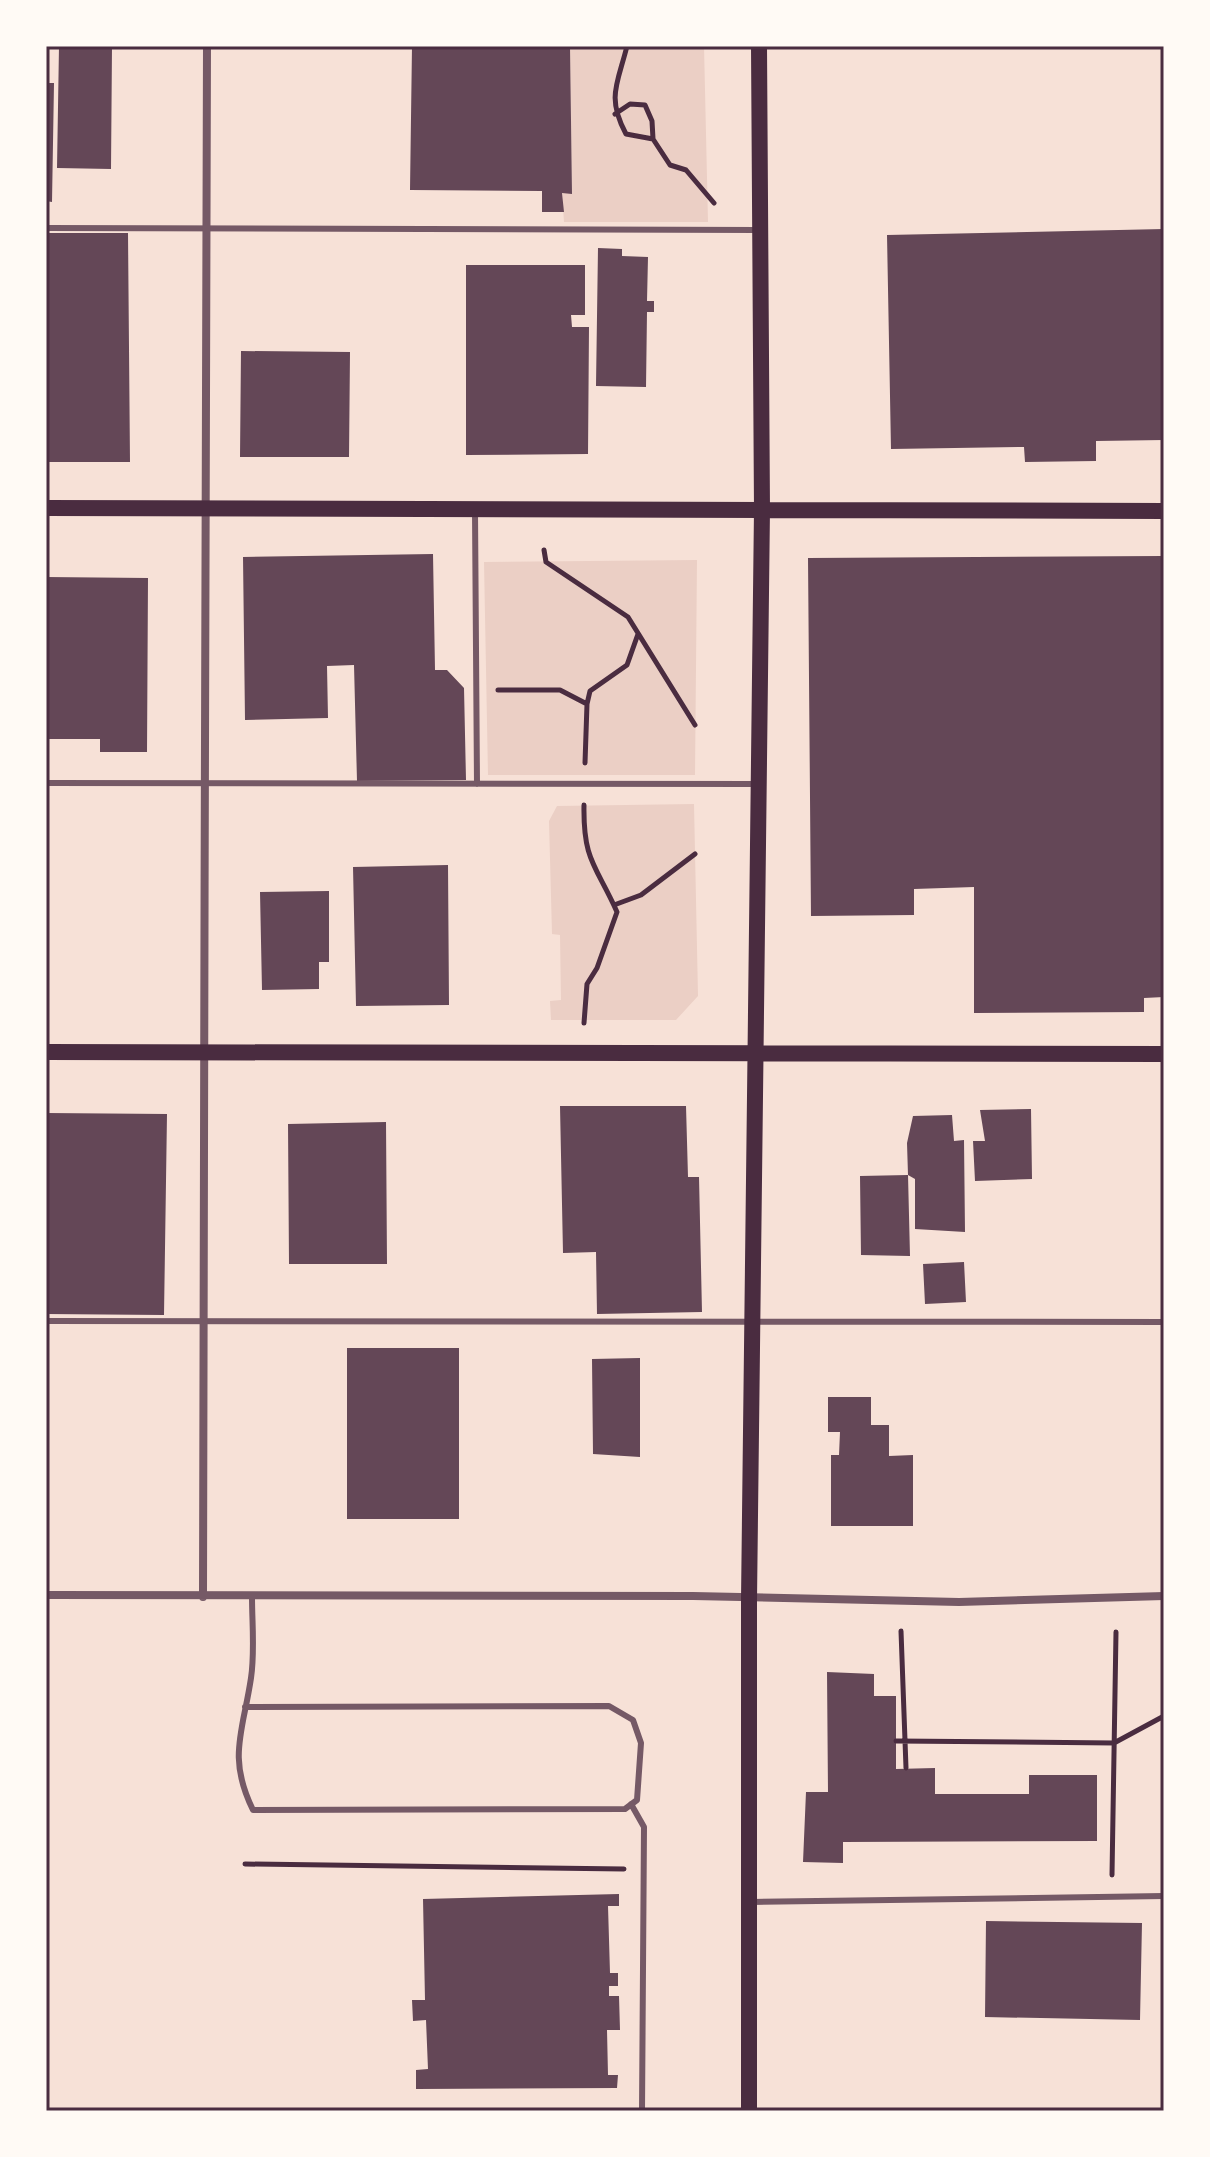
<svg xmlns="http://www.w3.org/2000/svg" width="1210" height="2157" font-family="'Public Sans',sans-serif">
<rect width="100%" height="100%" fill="#f7e1d7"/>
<path fill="#ebcfc5" d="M570,46H704L708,222H564L562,193H572Z
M697,560L695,775H488L484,562Z
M694,804L698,996L676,1020H551L550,1001L561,1000L560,935L552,934L549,821L557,806Z"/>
<path fill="#644757" d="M59,46H112L111,169L57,168Z
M412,46H570L572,194L562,193L564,212H542V191L410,190Z
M46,83H54L52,202L46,201Z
M1164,229V440L1096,441V461L1025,462L1024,447L891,449L887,235Z
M46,233H128L130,462H46Z
M598,248L622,249V256L648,257L647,301H654V312H647L646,387L596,386Z
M466,265H585V315H571L572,327H589L588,454L466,455Z
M241,351L350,352L349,457H240Z
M433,554L435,670H447L464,688L466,780L357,781L354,665L327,666L328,718L245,720L243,557Z
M1164,556V997L1144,998V1012L974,1013V887L914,889V915L811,916L808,558Z
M46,577L148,578L147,752H100V739H46Z
M448,865L449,1005L356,1006L353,867Z
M329,891V962H319V989L262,990L260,892Z
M560,1106H686L688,1177H699L702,1312L597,1314L596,1252L563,1253Z
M1031,1109L1032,1179L975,1181L973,1141H985L980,1110Z
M46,1113L167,1114L164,1315L46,1314Z
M952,1115L954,1141L964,1140L965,1232L915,1229V1179L908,1175L907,1143L913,1116Z
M386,1122L387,1264H289L288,1124Z
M908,1175L910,1256L861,1255L860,1176Z
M964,1262L966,1302L925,1304L923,1264Z
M347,1348H459V1519H347Z
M640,1358V1457L593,1454L592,1359Z
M828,1397H871V1425H889V1456L913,1455V1526H831V1455H839L840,1432H828Z
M827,1672L874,1674V1696H896V1769L935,1768V1794H1029V1775H1097V1841L843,1842V1863L803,1862L806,1792H828Z
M619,1894V1906H608L610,1973H618V1986H609V1996H619L620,2030H607L608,2075H618L617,2088L416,2089V2070L428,2069L426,2020L413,2021L412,2000H425L423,1899Z
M986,1921L1142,1923L1140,2020L985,2017Z"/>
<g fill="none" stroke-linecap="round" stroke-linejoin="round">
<path stroke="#4a2c40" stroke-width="5" d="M627,46C618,83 606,97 626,134L653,139L670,165L686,170L714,203
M615,114L630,104L645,105L652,121L653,139
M544,550L546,562L628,617L695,725
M498,690H560L587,704L590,691L627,665L638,634
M585,763L587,704
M614,905L641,895L695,854
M584,1023L587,984L597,968L617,912C596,865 583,861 584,805
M901,1631L906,1768
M896,1741L1114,1743L1164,1716
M245,1864L624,1869
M1112,1875L1116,1632"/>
<path stroke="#755966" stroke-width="6" d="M46,228L758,230
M475,512L477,784
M46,783L758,784
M46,1321L1164,1322
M245,1707L609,1706L633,1720L641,1743L637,1800L625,1809L253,1810C227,1757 243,1732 251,1678C255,1652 252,1623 252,1597
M631,1804L644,1827L642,2111
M752,1902L1164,1896"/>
<path stroke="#755966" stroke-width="8" d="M46,1595L693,1596L959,1602L1164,1596
M203,1597C206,1080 203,563 207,46"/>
<path stroke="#4a2c40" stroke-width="16" d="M46,508L1164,511
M46,1052L1164,1054
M749,2111V1600L762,509L759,46"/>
</g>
<rect width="1210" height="2157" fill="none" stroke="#fffaf5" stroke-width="96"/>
<rect x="48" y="48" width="1114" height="2061" fill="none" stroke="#4a2c40" stroke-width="3"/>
</svg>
